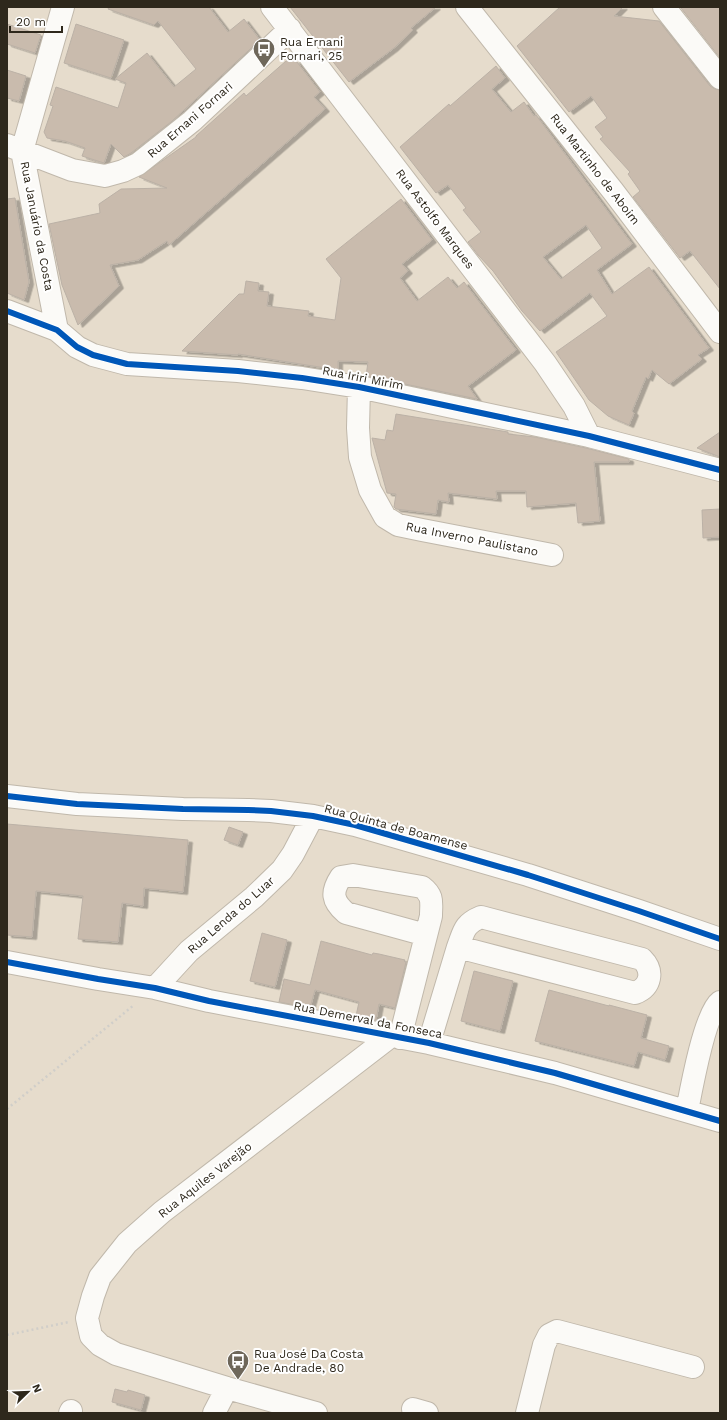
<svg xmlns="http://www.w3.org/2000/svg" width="727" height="1420" font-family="'Work Sans',sans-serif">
<defs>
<filter id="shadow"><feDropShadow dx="4.5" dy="2.5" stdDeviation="0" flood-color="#0004"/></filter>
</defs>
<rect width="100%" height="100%" fill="#e6dccc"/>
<path fill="#c9bbad" stroke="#bbb1a6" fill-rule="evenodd" filter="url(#shadow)" d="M109,7H209L228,32L244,19L260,40L171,122L131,153L124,157L111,144L104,163L82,156L85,148L65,141L47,138L44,132L53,106L50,105L56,87L118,108L126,83L115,79L147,53L174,87L196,69L158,21L154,25L108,9Z
M290,7H436L411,28L413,30L394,48L349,82Z
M560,7H623L614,16L659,21L710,86L715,89L720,90V289L690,251L680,258L633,197L640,191L628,174L630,172L600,139L603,137L595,127L607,118L591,96L569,112L517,46Z
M682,7H720V58L681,8Z
M7,24L41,35L35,53L7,44Z
M76,24L124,40L111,78L64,63Z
M291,60L297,62L320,92L314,97L325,109L169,245L167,241L138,260L110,265L119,286L78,325L62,285L49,224L100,213L99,204L121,189L167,188L139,177L196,137V136L244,93L246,96L286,61Z
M496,66L505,78L492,89L511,112L524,102L534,116L536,115L632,244L597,270L612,294L649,267L709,348L698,355L702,359L669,384L652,370L648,379L646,377L632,411L634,413L629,425L608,416L589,400L556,352L607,316L590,293L540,331L522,311L493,271L478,255L468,242L481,232L463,210L466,208L448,185L436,193L400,147L449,104L450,106ZM586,225L602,248L561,279L543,257Z
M7,70L26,76L19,101L7,98Z
M15,198L29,282L24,300L7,293V199Z
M401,199L432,240L402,264L408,271L400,278L417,301L448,277L457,288L464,282L516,350L468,386L477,399L366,376L368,362L338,361V370L238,354V355L182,351L239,294H244L246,281L259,283L258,291L269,292L267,306L309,311L308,316L335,320L341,278L326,259Z
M396,414L502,431L508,432V434L535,437L586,448L629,459V462H594L600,521L578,523L576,503L527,507L526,491H496L497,499L448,493L449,502L438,500L436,514L396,509L394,507L396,494L387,493L372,438L385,440L387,430L393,431Z
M720,432V457L697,448Z
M720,509V537L703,538L702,510Z
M7,824L188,840L183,892L144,888L143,906L122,903L118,942L78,939L83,896L36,891L32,937L7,935Z
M229,827L243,832L238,845L224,840Z
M262,933L287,940L275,987L250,981Z
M321,941L372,955L373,953L379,954L405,960L404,961L406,962L395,1008L379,1004L376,1020L356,1016L359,1002L315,990L310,1008L279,1002L284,979L310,985Z
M474,971L513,981L500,1031L461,1021Z
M549,990L609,1006V1005L647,1015L641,1038L669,1046L665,1060L638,1052L634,1066L535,1041Z
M115,1389L127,1392L128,1390L145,1395L141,1410L112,1402Z"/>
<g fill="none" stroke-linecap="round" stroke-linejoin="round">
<g stroke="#c0b8ab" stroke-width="24">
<path id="minor" d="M272,7L545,363L574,406L589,436
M467,7L613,191L720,332
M664,7L720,78
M7,145L72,170L105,176L123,171L138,164L192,121L290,29
M7,311L57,330L77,347L93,355L127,364L238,371L302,378L359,387L589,436L720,470
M57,330L22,151L63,7
M359,387L358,428L360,457L370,490L385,517L398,525L422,530L552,555
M7,796L77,804L183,809L248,810L271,811L313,816L355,825L528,875L639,911L720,939
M7,962L98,979L155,988L209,1001L429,1043L555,1073L720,1121
M155,988L189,951L254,897L282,870L293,854L313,816
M400,1038L431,916C431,903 434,896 422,887L353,875L341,877C331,892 332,901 346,913L426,935
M429,1043L458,947L635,993C651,987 654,971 642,959L481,917C464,924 464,931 458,947
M687,1111C691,1090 705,1013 720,1002
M413,1409L427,1413
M70,1413L71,1411
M214,1413L227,1388
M316,1413L227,1388L116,1354L100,1345L91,1336L87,1318L93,1296L100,1277L127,1243L162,1212L391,1036
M527,1413L544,1345L549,1335L557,1331L693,1367"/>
</g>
<path stroke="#d0cec9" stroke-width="2.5" stroke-dasharray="2 3" stroke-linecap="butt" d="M7,1109L134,1005
M7,1335L69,1322"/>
<use href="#minor" stroke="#fbfaf7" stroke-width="22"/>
<g stroke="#fff" stroke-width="8">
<path id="cycleway" d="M7,311L57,330L77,347L93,355L127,364L238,371L302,378L359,387L589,436L720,470
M7,796L77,804L183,809L248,810L271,811L313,816L355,825L528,875L639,911L720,939
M7,962L98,979L155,988L209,1001L429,1043L555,1073L720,1121"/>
</g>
<use href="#cycleway" stroke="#0057b8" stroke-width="6"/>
</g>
<defs>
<g id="bus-pin" transform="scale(1.15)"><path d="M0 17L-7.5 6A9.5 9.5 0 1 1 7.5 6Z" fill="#6e675a" stroke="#fff"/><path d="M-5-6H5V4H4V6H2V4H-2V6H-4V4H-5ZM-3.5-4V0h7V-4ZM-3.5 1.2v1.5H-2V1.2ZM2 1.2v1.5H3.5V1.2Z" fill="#fff"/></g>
</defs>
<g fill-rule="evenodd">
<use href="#bus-pin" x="264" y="49"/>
<use href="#bus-pin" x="238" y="1361"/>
</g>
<g text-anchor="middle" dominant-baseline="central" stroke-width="4" stroke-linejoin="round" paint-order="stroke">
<g font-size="12" fill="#2e281c" stroke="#fff" text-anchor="start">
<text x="280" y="42">Rua Ernani<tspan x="280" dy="14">Fornari, 25</tspan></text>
<text x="254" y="1354">Rua José Da Costa<tspan x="254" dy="14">De Andrade, 80</tspan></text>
</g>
<g font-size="12" fill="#2e281c" stroke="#fff">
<text transform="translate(190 120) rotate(-41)">Rua Ernani Fornari</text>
<text transform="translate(595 169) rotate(52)">Rua Martinho de Aboim</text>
<text transform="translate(435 219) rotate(53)">Rua Astolfo Marques</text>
<text transform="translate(37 226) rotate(79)">Rua Januário da Costa</text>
<text transform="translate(363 378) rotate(11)">Rua Iriri Mirim</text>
<text transform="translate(472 539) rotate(11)">Rua Inverno Paulistano</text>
<text transform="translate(396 827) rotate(15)">Rua Quinta de Boamense</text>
<text transform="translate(231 915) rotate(-41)">Rua Lenda do Luar</text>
<text transform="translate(368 1020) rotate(11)">Rua Demerval da Fonseca</text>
<text transform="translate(205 1180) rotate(-38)">Rua Aquiles Varejão</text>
</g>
</g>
<rect width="727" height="1420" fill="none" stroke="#2e281c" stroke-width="16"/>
<g transform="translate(28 1392) rotate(67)" stroke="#ffffff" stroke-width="3" paint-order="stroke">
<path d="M0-3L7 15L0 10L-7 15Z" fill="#2e281c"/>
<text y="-6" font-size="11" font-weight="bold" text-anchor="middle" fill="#2e281c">N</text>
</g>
<path d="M10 26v6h52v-6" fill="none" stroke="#2e281c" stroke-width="2"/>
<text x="16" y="26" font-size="12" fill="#2e281c" stroke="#ffffff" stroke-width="3" paint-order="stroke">20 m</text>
</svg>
